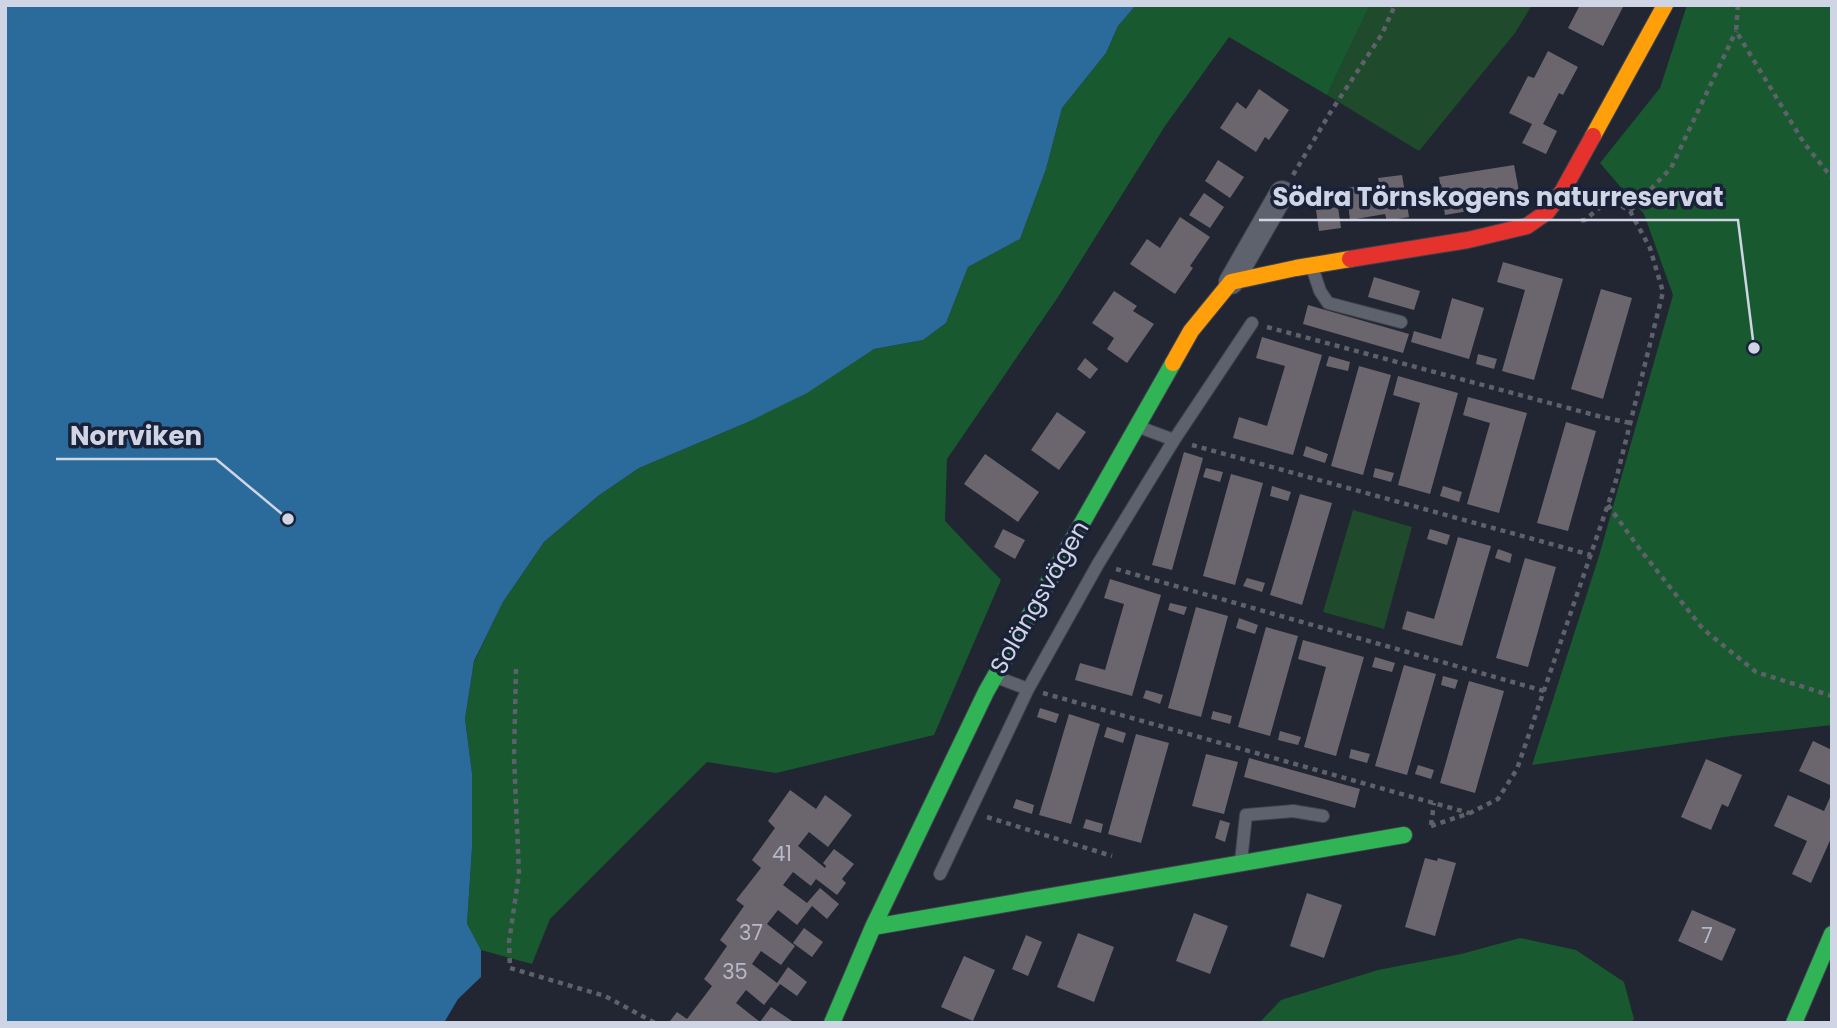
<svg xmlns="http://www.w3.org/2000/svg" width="1837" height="1028" font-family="Poppins,sans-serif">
<rect width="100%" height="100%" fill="#212632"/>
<path fill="#1f4a2c" d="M1370,5H1532L1515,33L1419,151L1327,95Z
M1353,510L1412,527L1384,629L1323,612Z"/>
<path fill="#18592f" d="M1136,5H1370L1327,95L1229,37L1165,126L1058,297L947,459L945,521L1001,580L934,735L776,773L707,762L550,919L532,964L481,950L467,925L472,848V773L465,719L474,662L503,602L544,542L598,496L639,468L748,422L874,349L923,340L946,323L968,267L1020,239L1046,169L1062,108L1106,53L1118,26Z
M1687,5H1832V725L1732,736L1532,765L1599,556L1673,295L1644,214L1600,163L1660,88Z
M1520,938L1576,950L1624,982L1634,1019L1631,1023H1259L1281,1000L1378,970L1461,954Z"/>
<path fill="#2a6b9c" d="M5,5H1136L1118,26L1106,53L1062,108L1046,169L1020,239L968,267L946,323L923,340L874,349L807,393L748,422L639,468L598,496L544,542L503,602L474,661L465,719L472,773V848L467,924L481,950V977L458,999L445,1021L441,1023H5Z"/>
<path fill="#6b666e" d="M1580,5H1624L1603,46L1568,28Z
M1548,51L1578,67L1563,95L1559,93L1543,124L1557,131L1546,154L1522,143L1532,124L1509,113L1528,76L1534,78Z
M1259,89L1289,110L1269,140L1265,137L1256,152L1220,128L1237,102L1246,109Z
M1218,160L1244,177L1230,198L1205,181Z
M1514,165L1521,202L1445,215L1439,177Z
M1402,175L1409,217L1387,221L1385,214L1350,220L1346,188L1379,183L1378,178Z
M1204,193L1224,207L1210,228L1189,215Z
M1338,207L1341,228L1319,231L1316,210Z
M1180,217L1210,237L1190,266L1193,268L1175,294L1130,264L1147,239L1160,248Z
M1503,262L1563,279L1534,380L1502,371L1525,290L1497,282Z
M1374,277L1420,291L1414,310L1368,297Z
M1601,289L1632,298L1603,399L1571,389Z
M1114,291L1137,306L1133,311L1154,324L1127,363L1107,349L1114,338L1092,323Z
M1452,298L1484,308L1469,359L1411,342L1414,331L1441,339Z
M1308,305L1409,334L1403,353L1303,324Z
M1262,337L1322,355L1293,455L1233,438L1239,417L1267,426L1285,366L1256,358Z
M1478,354L1497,359L1494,369L1476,364Z
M1329,356L1350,362L1348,371L1326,366Z
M1085,358L1098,369L1090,379L1077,369Z
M1359,366L1391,375L1363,475L1331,466Z
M1398,376L1458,393L1430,494L1398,485L1420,403L1393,395Z
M1468,397L1527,413L1499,513L1467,504L1490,423L1463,415Z
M1057,412L1086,432L1059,470L1031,450Z
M1566,422L1596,431L1568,531L1537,523Z
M1306,446L1328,454L1325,463L1303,456Z
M1184,452L1203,458L1172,570L1152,565Z
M985,454L1039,492L1018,522L964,484Z
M1206,468L1223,472L1220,482L1203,477Z
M1375,468L1394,473L1391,482L1373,477Z
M1231,474L1263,483L1235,585L1203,576Z
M1272,486L1291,492L1288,501L1270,496Z
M1443,486L1462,492L1459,502L1440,496Z
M1300,494L1332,503L1302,605L1270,595Z
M1003,529L1025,540L1015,559L994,547Z
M1430,529L1450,535L1447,545L1427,539Z
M1458,537L1491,546L1462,646L1402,629L1407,611L1434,619Z
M1498,549L1512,554L1510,563L1495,558Z
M1525,558L1556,567L1528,667L1496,658Z
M1247,578L1265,583L1262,592L1243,586Z
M1110,579L1161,595L1132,696L1075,680L1080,663L1105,670L1124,604L1104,598Z
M1170,603L1187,607L1184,615L1168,610Z
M1196,607L1228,616L1201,717L1168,708Z
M1239,618L1258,625L1255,634L1236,628Z
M1266,627L1298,636L1270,736L1238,727Z
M1303,640L1364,657L1336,756L1304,747L1326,667L1298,659Z
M1375,657L1395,663L1392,672L1372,667Z
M1404,665L1436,674L1407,775L1375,766Z
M1443,676L1458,680L1455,689L1441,685Z
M1469,681L1504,691L1475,793L1440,783Z
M1146,690L1163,695L1160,704L1143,698Z
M1040,708L1059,714L1056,723L1037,717Z
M1213,711L1232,716L1230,724L1211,719Z
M1069,714L1100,724L1071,824L1039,815Z
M1107,727L1126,733L1123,743L1104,737Z
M1280,731L1301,737L1298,745L1278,740Z
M1136,734L1169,743L1141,843L1108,834Z
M1813,741L1832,750V786L1799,771Z
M1351,749L1370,754L1367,763L1349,758Z
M1206,754L1238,762L1224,814L1192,806Z
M1249,758L1360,789L1355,808L1244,777Z
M1706,759L1742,775L1728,807L1722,804L1711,830L1681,817Z
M1418,765L1434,770L1431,779L1415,774Z
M790,790L816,809L825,795L852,815L828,847L809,832L798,846L825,868L826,866L823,863L834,849L854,864L842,879L846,883L837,895L816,879L811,886L793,872L783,885L807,903L820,888L839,904L827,919L812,906L797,925L778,910L767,924L795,946L781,965L761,951L752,964L777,983L788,967L807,982L797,996L780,984L764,1005L746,990L736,1003L760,1022L771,1007L792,1021L790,1023H672L670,1021L677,1012L687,1019L712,986L704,979L727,946L720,940L744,906L736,900L761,868L752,860L775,828L768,821Z
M1832,793V836L1811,883L1792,874L1807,841L1774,826L1788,795L1824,811Z
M1016,799L1034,805L1032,814L1013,808Z
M1086,819L1103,824L1101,833L1083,828Z
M1220,820L1230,823L1225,842L1215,838Z
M1425,858L1437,861L1438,858L1456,863L1435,936L1405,927Z
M1307,893L1342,905L1324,958L1290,946Z
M1692,910L1736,929L1722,961L1678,941Z
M1194,913L1228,926L1210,974L1176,961Z
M804,928L823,942L812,957L793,943Z
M1078,933L1114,947L1094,1002L1057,987Z
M1026,935L1042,942L1028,976L1012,969Z
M964,956L995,970L973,1021L941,1007Z"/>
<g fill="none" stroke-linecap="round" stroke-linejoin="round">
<g stroke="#3f434e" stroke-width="14">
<path id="lane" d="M1312,267L1320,291L1328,303L1401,322
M1139,427L1174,440
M996,677L1028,689
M1241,861L1246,815L1293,811L1323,816
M940,874L1028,689L1098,564L1174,440L1252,323"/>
</g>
<g stroke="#3f434e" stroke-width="26">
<path id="street" d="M1231,282L1282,193"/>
</g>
<g stroke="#3f434e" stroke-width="18">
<path id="fast" d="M873,927L1404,835
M832,1023L873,927L986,692L1173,363
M1794,1023L1832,934"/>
</g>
<g stroke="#3f434e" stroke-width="18">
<path id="slow" d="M1593,136L1665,5
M1173,363L1191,331L1231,282L1296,268L1350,259"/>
</g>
<g stroke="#3f434e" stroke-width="18">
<path id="jam" d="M1350,259L1468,240L1527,226L1547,212L1562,192L1593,136"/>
</g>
<path stroke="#5d626a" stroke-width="4.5" stroke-dasharray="5 5" stroke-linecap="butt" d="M1738,5L1736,31L1804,143L1832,178
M1293,175L1330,113L1382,34L1395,5
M1630,211L1671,168L1736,31
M1267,327L1598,416L1630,423
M1192,445L1591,555
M1608,505L1639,548L1703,629L1756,672L1832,696
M1116,569L1544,691
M516,669L514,756L519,874L509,942L510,968L605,996L655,1023
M1043,693L1469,813
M987,817L1112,856
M1431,825L1434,803
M1431,826L1470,813L1498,799L1517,769L1615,484L1663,292L1650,248L1630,211L1610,199L1585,220L1578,221"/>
<use href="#lane" stroke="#5d626c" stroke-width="12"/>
<use href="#street" stroke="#5d626c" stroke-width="24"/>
<use href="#fast" stroke="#30b455" stroke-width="16"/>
<use href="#slow" stroke="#ff9f0a" stroke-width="16"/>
<use href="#jam" stroke="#e5322d" stroke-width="16"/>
</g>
<g text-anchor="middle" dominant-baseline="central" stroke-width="7" stroke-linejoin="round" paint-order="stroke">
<g font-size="21" fill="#b6b9c7">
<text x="782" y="853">41</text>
<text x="751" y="932">37</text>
<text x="1707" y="935">7</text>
<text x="735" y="971">35</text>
</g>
<g font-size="24" fill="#cfd5e5" stroke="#1a2239">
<text transform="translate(1039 597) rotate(-60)">Solängsvägen</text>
</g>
</g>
<path fill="none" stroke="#cfd5e5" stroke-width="2.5" d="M1754 348L1738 220H1259M288 519L216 459H56"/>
<g fill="#cfd5e5" stroke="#1a2239" stroke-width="2.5">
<circle cx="1754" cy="348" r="7"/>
<circle cx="288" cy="519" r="7"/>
</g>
<g font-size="26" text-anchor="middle" font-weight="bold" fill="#cfd5e5" stroke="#1a2239" stroke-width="7" stroke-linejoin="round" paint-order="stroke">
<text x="1498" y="206">Södra Törnskogens naturreservat</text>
<text x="136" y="445">Norrviken</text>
</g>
<rect width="1837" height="1028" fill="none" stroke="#cfd5e5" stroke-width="14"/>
</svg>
